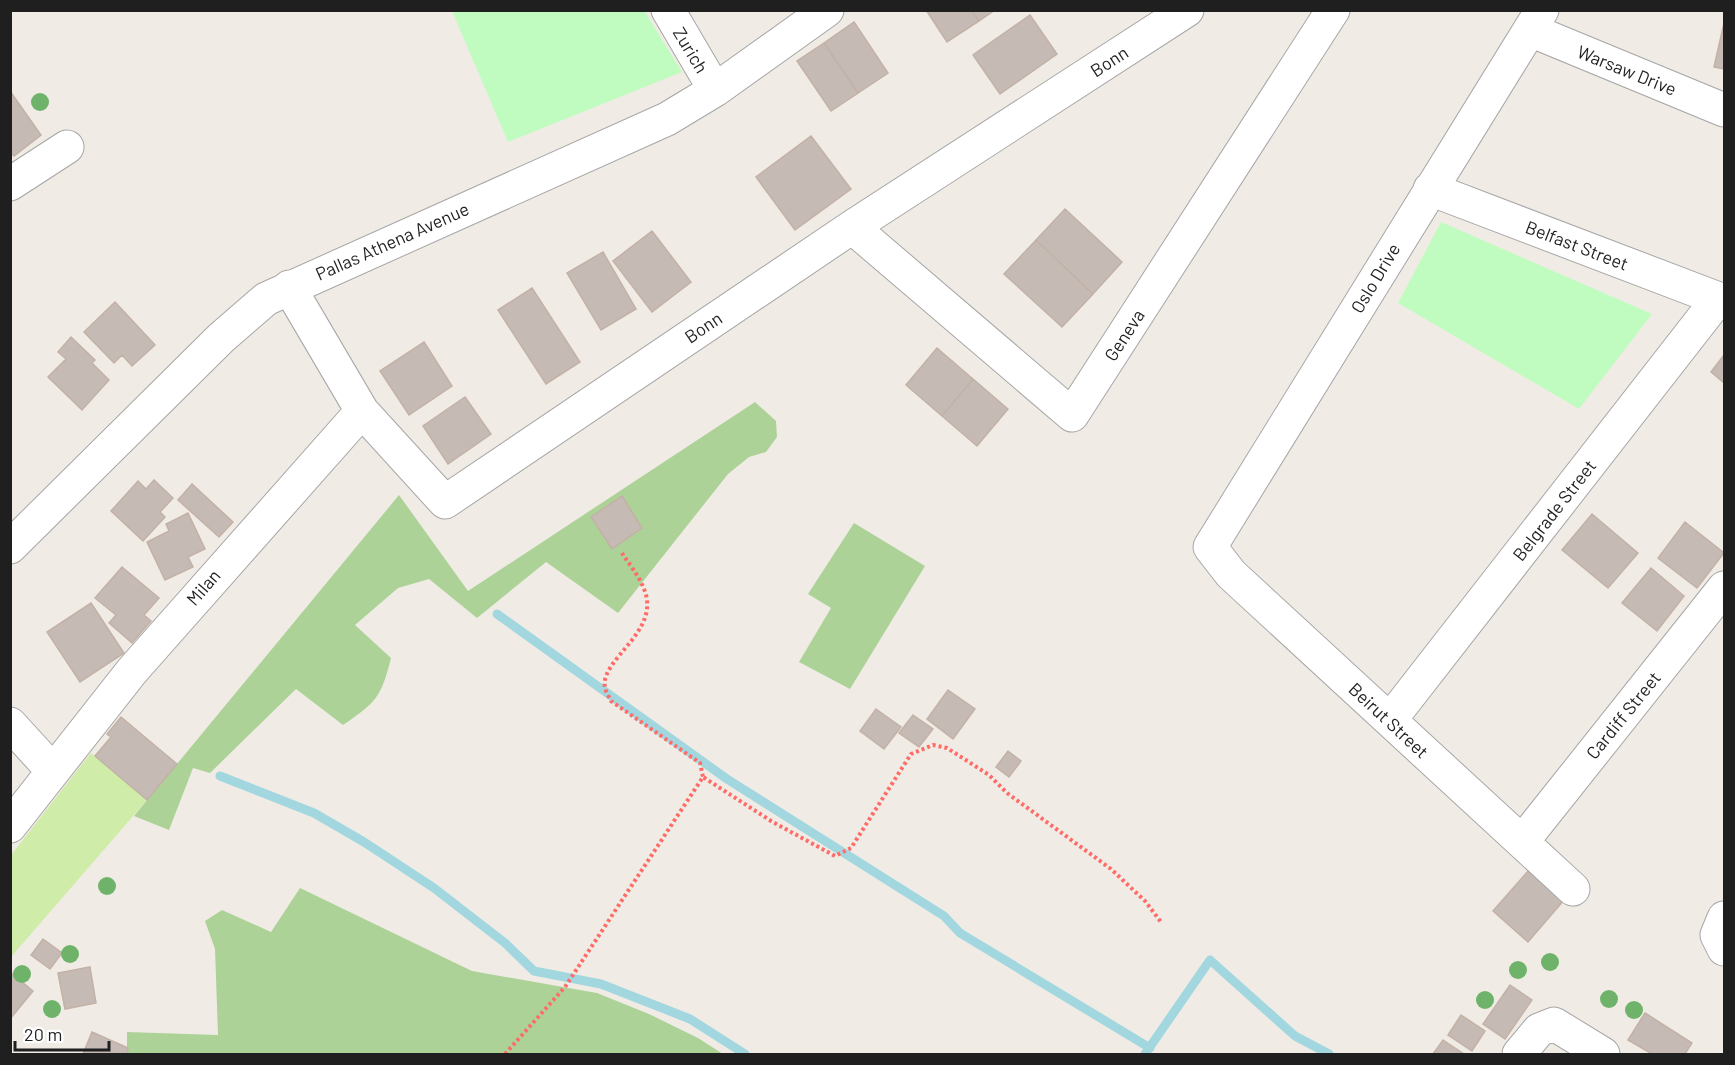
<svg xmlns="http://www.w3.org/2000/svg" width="1735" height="1065" font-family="Barlow,sans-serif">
<rect width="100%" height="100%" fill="#f0ece5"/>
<path fill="#cfeda8" d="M91,753L147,800L11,957V855Z"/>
<path fill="#add298" d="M755,402L776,421L777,437L766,452L749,457L728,474L618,613L546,562L477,618L429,579L398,588L355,625L391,658C381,697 377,702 343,725L296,689L210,773L193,768L169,830L134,816L399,495L468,591Z
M854,523L925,566L850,689L799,662L831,608L808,594Z
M300,888L472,971L597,993L649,1014L698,1038L723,1054H127V1032L218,1035L215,949L205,921L222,910L271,932Z"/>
<path fill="#c0fcc0" d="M634,11L645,12L682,72L508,142L452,11Z
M1441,222L1652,314L1579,409L1398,303Z"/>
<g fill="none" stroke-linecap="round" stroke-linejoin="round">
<path stroke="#a3d7e0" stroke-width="9" d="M497,614L727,779L944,916L960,933L1150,1048
M220,776L314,813L364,842L434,888L505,943L534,971L601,984L690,1019L745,1054
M1145,1054L1210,960L1295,1036L1329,1054"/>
</g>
<path fill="#c5bbb4" stroke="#c3b1a6" stroke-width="1.5" d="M926,10H971L979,21L947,42Z
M971,10H995L979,21Z
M1030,15L1057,54L1000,94L973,55Z
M854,22L888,73L858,93L824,43Z
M1724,23V69L1714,67Z
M824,43L858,93L831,111L797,61Z
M10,91L41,135L14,156L10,152Z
M811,136L851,189L795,230L756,177Z
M1065,209L1122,262L1093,294L1036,240Z
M652,231L691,282L652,312L613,261Z
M1036,240L1093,294L1062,327L1004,274Z
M603,252L636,309L601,330L567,273Z
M532,288L580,362L546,384L498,310Z
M115,302L155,345L132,366L122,355L114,363L84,332Z
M71,337L95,360L92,363L109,380L82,410L48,377L66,359L58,352Z
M424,342L452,386L409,415L380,371Z
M937,348L973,379L942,416L906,385Z
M1724,355V383L1711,372Z
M973,379L1008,409L977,446L942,416Z
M465,397L491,434L448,464L423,426Z
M154,480L173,498L160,512L165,517L143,541L111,511L138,481L146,489Z
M192,484L233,522L219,537L178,500Z
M622,496L642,528L612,549L591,517Z
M188,513L205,549L188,557L193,567L165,580L147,542L169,531L166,524Z
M1592,514L1638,553L1608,588L1562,550Z
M1685,522L1724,553L1697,588L1658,558Z
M122,567L159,598L144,615L151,621L132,643L109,623L116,615L95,598Z
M1651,568L1684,596L1657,631L1622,603Z
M91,603L124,653L80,682L47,632Z
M948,690L975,709L953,739L927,719Z
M876,709L901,727L884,749L860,731Z
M913,715L933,729L919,747L899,733Z
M121,717L177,764L147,800L95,756L111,737L107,734Z
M1008,751L1021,761L1009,777L996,767Z
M1529,870L1564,900L1528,942L1493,911Z
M43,939L62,953L50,969L31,955Z
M90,967L96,1003L65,1009L58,973Z
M10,972L33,991L10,1019Z
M1510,985L1532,1000L1505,1039L1483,1024Z
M1645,1013L1692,1043L1685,1054H1652L1628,1040Z
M1461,1015L1485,1031L1472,1051L1448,1035Z
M92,1032L128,1048L127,1054H83Z
M1443,1040L1464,1054H1433Z"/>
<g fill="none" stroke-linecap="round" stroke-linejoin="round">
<g stroke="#a6a6a6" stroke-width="35">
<path id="minor" d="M668,10L715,90
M1542,10L1210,547L1231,574L1573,889
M1530,30L1724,110
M10,184L67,147
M1430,189L1724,301
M852,227L1072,415L1333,10
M289,287L362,411L445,502L852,227L1187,10
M10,547L221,338L266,299L667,119L715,90L827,10
M1390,720L1718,299
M10,724L53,771
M10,826L132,671L362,411
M1522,842L1724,588
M1724,918L1717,935L1724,949
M1519,1054L1539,1030L1554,1024L1603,1054"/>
</g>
<path stroke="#ff6b67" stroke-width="4" stroke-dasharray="3 3" stroke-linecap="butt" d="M622,553C629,564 639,576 644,589C662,632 599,659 605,688C606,692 609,697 611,701L700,763L703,777
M505,1054L565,987L703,777L771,821L835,856L851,848L911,754L933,745L947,748L989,775L1007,793L1111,869L1145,901L1161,922"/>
<use href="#minor" stroke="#fff" stroke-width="33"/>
</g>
<g fill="#6fb36b">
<circle cx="40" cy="102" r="9"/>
<circle cx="107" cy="886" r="9"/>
<circle cx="70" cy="954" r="9"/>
<circle cx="1550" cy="962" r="9"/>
<circle cx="1518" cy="970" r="9"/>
<circle cx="22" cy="974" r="9"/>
<circle cx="1609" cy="999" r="9"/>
<circle cx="1485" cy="1000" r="9"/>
<circle cx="52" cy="1009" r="9"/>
<circle cx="1634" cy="1010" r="9"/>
</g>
<g text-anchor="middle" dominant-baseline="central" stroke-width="6" stroke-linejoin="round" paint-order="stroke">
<g font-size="18" fill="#1f1f1f" stroke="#fff">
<text transform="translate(691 50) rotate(59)">Zurich</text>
<text transform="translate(1109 61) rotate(-33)">Bonn</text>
<text transform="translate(1627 70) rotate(22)">Warsaw Drive</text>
<text transform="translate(392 241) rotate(-24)">Pallas Athena Avenue</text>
<text transform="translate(1577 245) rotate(21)">Belfast Street</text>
<text transform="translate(1375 278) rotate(-59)">Oslo Drive</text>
<text transform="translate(703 327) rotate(-34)">Bonn</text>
<text transform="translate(1124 335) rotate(-57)">Geneva</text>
<text transform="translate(1554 510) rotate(-52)">Belgrade Street</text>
<text transform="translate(203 587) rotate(-49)">Milan</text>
<text transform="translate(1623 715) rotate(-51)">Cardiff Street</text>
<text transform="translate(1389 720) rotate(43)">Beirut Street</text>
</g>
</g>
<rect width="1735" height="1065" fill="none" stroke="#1f1f1f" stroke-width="24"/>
<path d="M15 1041v9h94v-9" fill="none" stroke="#1f1f1f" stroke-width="3"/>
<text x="24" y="1041" font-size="18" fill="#1f1f1f" stroke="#ffffff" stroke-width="4.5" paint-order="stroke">20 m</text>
</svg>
